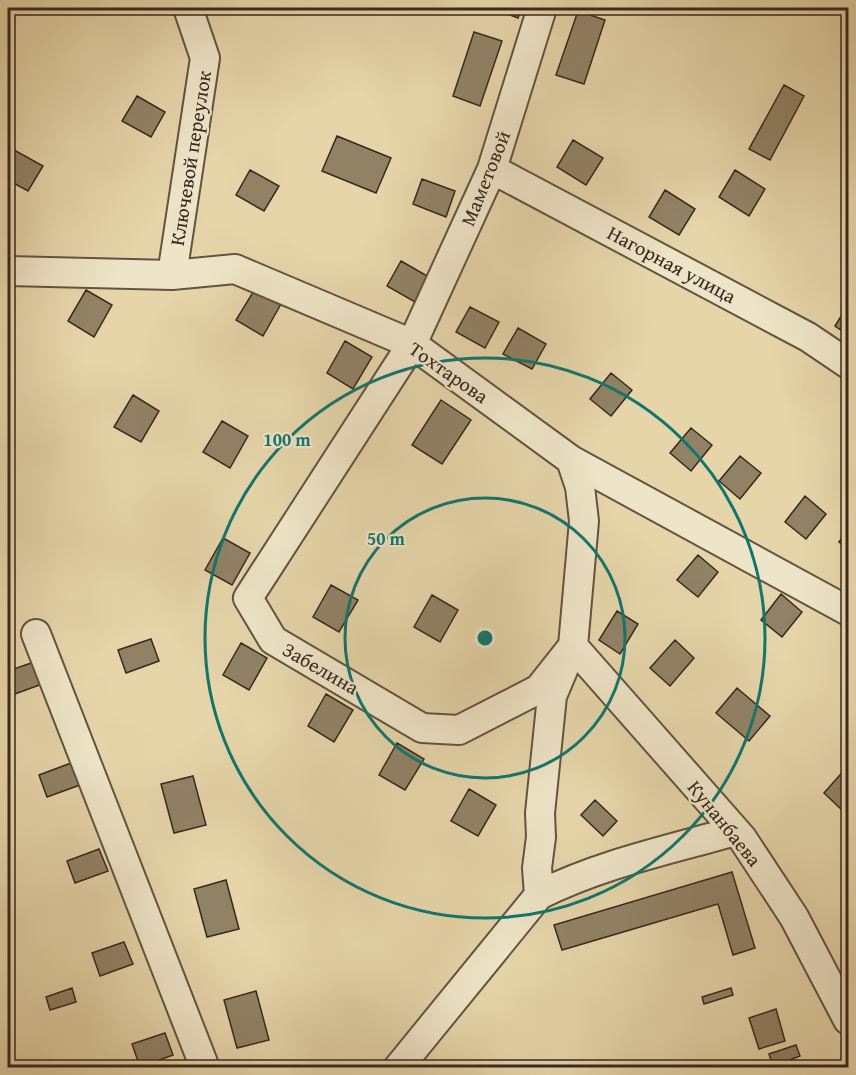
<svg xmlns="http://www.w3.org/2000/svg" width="856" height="1075" font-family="'Gentium Book Plus',serif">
<rect width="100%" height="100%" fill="#e5d5a9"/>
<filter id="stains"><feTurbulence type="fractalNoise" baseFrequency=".00333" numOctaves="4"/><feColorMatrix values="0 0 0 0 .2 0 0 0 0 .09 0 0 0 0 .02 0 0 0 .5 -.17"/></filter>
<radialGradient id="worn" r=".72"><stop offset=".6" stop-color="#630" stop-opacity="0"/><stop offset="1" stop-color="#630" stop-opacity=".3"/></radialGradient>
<path fill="#918266" stroke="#37291e" stroke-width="1.5" d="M491,8H522L518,18Z
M578,11L605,20L584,84L556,75Z
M474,32L502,41L480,106L453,96Z
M784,85L804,96L770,160L749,149Z
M137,96L165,112L151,137L122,121Z
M337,136L391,158L376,193L322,171Z
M573,140L603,158L586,185L557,167Z
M14,150L43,166L28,191L8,180V162Z
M250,170L279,186L264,211L236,195Z
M735,170L765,189L749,216L719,197Z
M422,179L455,191L446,217L413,204Z
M665,190L695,209L679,235L649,217Z
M401,261L429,277L415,302L387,286Z
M255,289L281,304L263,336L236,320Z
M86,290L112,305L94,337L68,321Z
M848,305V335L835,326Z
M470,307L499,322L485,348L456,332Z
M518,328L546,344L532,369L503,354Z
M345,341L372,357L353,389L327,373Z
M611,373L632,390L611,416L590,399Z
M133,395L159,411L141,442L114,427Z
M441,400L471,420L442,464L412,445Z
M222,421L248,436L230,468L203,452Z
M691,428L712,445L691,471L670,453Z
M740,456L761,473L740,499L719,481Z
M805,496L826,514L806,539L785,522Z
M848,530V550L839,542Z
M223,538L250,553L232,585L205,570Z
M698,555L718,572L698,597L677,580Z
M331,585L358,600L339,632L313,617Z
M781,594L802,612L782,637L761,620Z
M432,595L458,610L440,642L414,627Z
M617,611L638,624L620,654L599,640Z
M151,639L159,661L126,673L118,650Z
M675,640L694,658L670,686L650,668Z
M241,643L267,658L249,690L223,675Z
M37,661L45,683L12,695L8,681V671Z
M737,688L770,716L749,741L716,713Z
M326,694L353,710L334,742L308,726Z
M397,743L424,759L405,790L379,775Z
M71,763L80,785L47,797L39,775Z
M848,766V806L843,811L824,793Z
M193,776L206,825L174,833L161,784Z
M469,789L496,805L478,836L451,821Z
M595,800L617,821L603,836L581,815Z
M99,849L108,871L75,883L67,861Z
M732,872L755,948L733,955L718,904L562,950L554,925Z
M226,880L239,929L207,937L194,889Z
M124,942L133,964L100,976L92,953Z
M72,988L76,1002L50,1010L46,997Z
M731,988L733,995L704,1004L702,997Z
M256,991L269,1040L237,1048L224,1000Z
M776,1009L785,1041L759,1049L749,1018Z
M165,1033L173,1055L140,1067L132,1044Z
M796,1045L800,1056L773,1066L769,1054Z"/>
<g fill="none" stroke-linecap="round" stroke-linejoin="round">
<g stroke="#625441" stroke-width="32">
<path id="minor" d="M542,8L492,169L412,344L248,598L273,640L422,728L459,730L539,689L573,646L742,838L794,917L848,1020
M492,169L808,337L848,364
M8,271L172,275L235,269L412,344L571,460L848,611
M172,275L205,58L188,8
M36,634L205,1068
M539,895C601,864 668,850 735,831
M398,1068L539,895L537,868L541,837L540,813L552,696L573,646L584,521L580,487L571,460"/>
</g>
<use href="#minor" stroke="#eee4c7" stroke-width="28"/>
</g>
<g fill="none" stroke="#0f766e" stroke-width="3">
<circle cx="485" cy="638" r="140"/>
<circle cx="485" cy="638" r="280"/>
</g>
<g text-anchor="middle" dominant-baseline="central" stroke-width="4.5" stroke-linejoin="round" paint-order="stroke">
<g font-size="20" fill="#37291e" stroke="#eee4c7">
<text transform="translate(190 158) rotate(-81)">Ключевой переулок</text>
<text transform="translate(485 178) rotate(-68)">Маметовой</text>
<text transform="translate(672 264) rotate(28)">Нагорная улица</text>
<text transform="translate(449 372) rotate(35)">Тохтарова</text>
<text transform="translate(321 668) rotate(30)">Забелина</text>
<text transform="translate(725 823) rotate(51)">Кунанбаева</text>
</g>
</g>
<circle cx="485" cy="638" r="9" fill="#0f766e" stroke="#eee4c7" stroke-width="3"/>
<g font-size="18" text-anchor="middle" font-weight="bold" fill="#0f766e" stroke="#eee4c7" stroke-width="4.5" stroke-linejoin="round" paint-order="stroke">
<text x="287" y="446">100 m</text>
<text x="386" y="545">50 m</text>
</g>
<rect width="856" height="1075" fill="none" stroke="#e5d5a9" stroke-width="30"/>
<rect x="9" y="9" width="838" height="1057" fill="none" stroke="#37291e" stroke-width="3"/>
<rect x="15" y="15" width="826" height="1045" fill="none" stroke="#37291e" stroke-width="1.5"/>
<rect width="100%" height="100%" filter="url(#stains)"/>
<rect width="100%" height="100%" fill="url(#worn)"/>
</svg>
